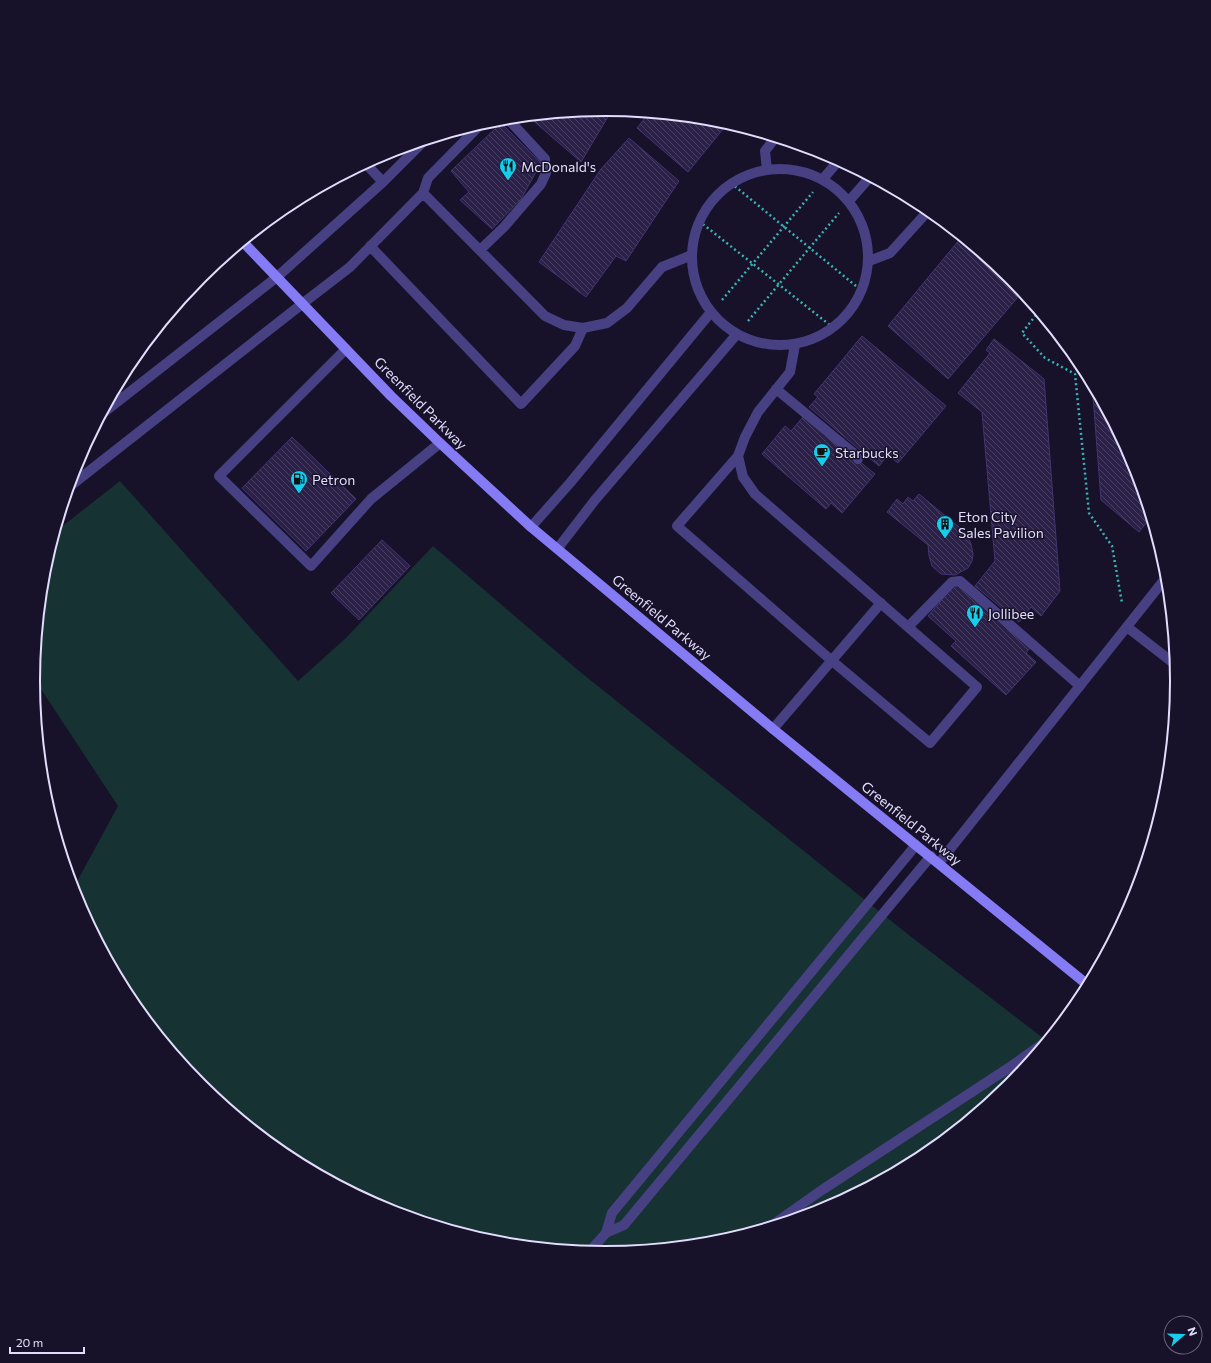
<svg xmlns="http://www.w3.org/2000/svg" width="1211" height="1363" font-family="Commissioner,sans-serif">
<defs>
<pattern id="building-back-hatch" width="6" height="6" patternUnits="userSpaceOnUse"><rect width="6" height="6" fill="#2a2048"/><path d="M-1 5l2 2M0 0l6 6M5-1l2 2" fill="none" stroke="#494063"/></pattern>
</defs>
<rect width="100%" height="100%" fill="#171229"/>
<path fill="#163232" d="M120,481L298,681L346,638L433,546L579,671L905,932L1047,1041L1010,1086L923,1158L824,1211L717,1243L605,1254L494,1243L386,1210L287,1157L201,1086L129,999L76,900L73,889L118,806L33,677L44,570L55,532Z"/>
<path fill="url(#building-back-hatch)" stroke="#433472" d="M606,109L612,110L581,162L529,117Z
M649,113L717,120L728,123L688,172L637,128Z
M501,123L541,163L521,199L492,229L460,200L469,192L451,171Z
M629,138L679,181L626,261L616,256L586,297L539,262L601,169Z
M960,239L1015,284L1018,297L948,379L888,326Z
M862,336L946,406L898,463L888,455L879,466L809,407L818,397L814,394Z
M994,339L1044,379L1060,591L1041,616L1031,607L1019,622L975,586L995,561L982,412L958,393L990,353L986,350Z
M1092,383L1135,463L1151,517L1139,532L1101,500Z
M804,416L875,474L842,513L831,503L826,509L762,454L785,426L791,431Z
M292,437L356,499L306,551L242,488Z
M919,494L966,533L971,544L973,554L972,561L968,568L955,575L941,574L932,566L929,556L928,545L887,512L897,499L903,504L908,497L913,501Z
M382,540L410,566L359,620L331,593Z
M957,582L1030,648L1026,653L1036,662L1006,695L951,646L956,641L928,616Z"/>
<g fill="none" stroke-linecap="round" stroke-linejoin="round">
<path stroke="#3ab3b2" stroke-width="2.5" stroke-dasharray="2 3" stroke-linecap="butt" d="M731,183L862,291
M699,221L831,326
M722,300L813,192
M1039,311L1022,333L1045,358L1075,374L1089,513L1112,546L1122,603
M748,321L839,213"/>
<path stroke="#474184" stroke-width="10" d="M366,164L383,182
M692 257a88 88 0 1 1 176 0a88 88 0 1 1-176 0Z
M767,170L765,151L775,138
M823,179L839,160
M423,193L545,316L564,325L583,328L607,323L627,308L662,267L692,255
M849,201L870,177
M370,246L521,404L575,346L583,328
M480,250L504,227L541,184L546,173L545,159L508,119
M869,261L890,253L929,210
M277,277L383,182L423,142
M302,304L350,267L423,193L428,178L481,124
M346,349L219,476L311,566L371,499L440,443
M776,389L856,455L858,459
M738,456L743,477L755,494L977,687L930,743L831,660L677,526L738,456L745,437L758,412L790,372L795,345
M531,527L570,483L711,312
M558,548L595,500L737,334
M908,627L952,582L960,581L1080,686
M773,729L881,603
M768,1228L822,1190L1010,1067L1048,1040"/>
<path stroke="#474184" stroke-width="10" d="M103,413L277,277
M69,487L302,304
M1127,627L1176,665
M939,863L1168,575
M606,1233L624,1225L931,856
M589,1252L606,1233L612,1213L916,845"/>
<path stroke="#847bf5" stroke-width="10" d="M243,242L391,396L440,443L531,527L773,729L1089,986"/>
</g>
<defs>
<g id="restaurant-pin" transform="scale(0.9)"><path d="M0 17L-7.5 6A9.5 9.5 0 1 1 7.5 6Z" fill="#17cdee" stroke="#171229"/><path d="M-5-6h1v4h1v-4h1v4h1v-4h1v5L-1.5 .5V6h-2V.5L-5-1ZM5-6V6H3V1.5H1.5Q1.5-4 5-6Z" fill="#111"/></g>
<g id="cafe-pin" transform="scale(0.9)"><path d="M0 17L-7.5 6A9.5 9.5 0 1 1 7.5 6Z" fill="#17cdee" stroke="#171229"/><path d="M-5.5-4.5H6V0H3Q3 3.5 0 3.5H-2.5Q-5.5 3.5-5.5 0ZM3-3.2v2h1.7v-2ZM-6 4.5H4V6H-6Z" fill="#111"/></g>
<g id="fuel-pin" transform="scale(0.9)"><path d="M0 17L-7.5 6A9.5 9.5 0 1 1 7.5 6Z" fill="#17cdee" stroke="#171229"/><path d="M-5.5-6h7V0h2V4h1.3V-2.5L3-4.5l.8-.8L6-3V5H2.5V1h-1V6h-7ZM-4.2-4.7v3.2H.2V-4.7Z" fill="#111"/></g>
<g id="building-pin" transform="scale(0.9)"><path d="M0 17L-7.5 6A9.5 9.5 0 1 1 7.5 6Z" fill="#17cdee" stroke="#171229"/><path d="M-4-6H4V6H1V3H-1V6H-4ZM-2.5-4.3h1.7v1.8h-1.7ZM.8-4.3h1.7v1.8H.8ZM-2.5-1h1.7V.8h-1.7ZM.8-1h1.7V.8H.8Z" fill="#111"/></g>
</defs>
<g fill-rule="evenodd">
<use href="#restaurant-pin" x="508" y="166"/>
<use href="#cafe-pin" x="822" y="452"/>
<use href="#fuel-pin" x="299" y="479"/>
<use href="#building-pin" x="945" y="524"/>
<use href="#restaurant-pin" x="975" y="613"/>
</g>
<g text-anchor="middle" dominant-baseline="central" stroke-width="3" stroke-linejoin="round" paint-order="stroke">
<g font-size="14" fill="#e2ddfc" stroke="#171229" text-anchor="start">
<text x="521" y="166">McDonald's</text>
<text x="835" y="452">Starbucks</text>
<text x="312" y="479">Petron</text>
<text x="958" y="516">Eton City<tspan x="958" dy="16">Sales Pavilion</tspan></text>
<text x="988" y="613">Jollibee</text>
</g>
<g font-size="14" fill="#e2ddfc" stroke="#171229">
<text transform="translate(421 403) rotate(45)">Greenfield Parkway</text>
<text transform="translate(662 617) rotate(40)">Greenfield Parkway</text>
<text transform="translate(912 823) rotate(39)">Greenfield Parkway</text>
</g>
</g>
<path d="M0 0H1211V1363H0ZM40 681a565 565 0 1 1 1130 0a565 565 0 1 1-1130 0Z" fill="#171229" fill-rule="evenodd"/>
<path fill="none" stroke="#e2ddfc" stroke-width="2" d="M40 681a565 565 0 1 1 1130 0a565 565 0 1 1-1130 0Z"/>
<g transform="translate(1183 1335) rotate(70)"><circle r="19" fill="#171229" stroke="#68637d"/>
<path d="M0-3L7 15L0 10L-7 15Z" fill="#17cdee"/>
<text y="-6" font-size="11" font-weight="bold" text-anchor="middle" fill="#e2ddfc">N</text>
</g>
<path d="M10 1347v6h74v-6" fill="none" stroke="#e2ddfc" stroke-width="2"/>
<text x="16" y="1347" font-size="12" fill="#e2ddfc" stroke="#171229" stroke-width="3" paint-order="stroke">20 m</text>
</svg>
